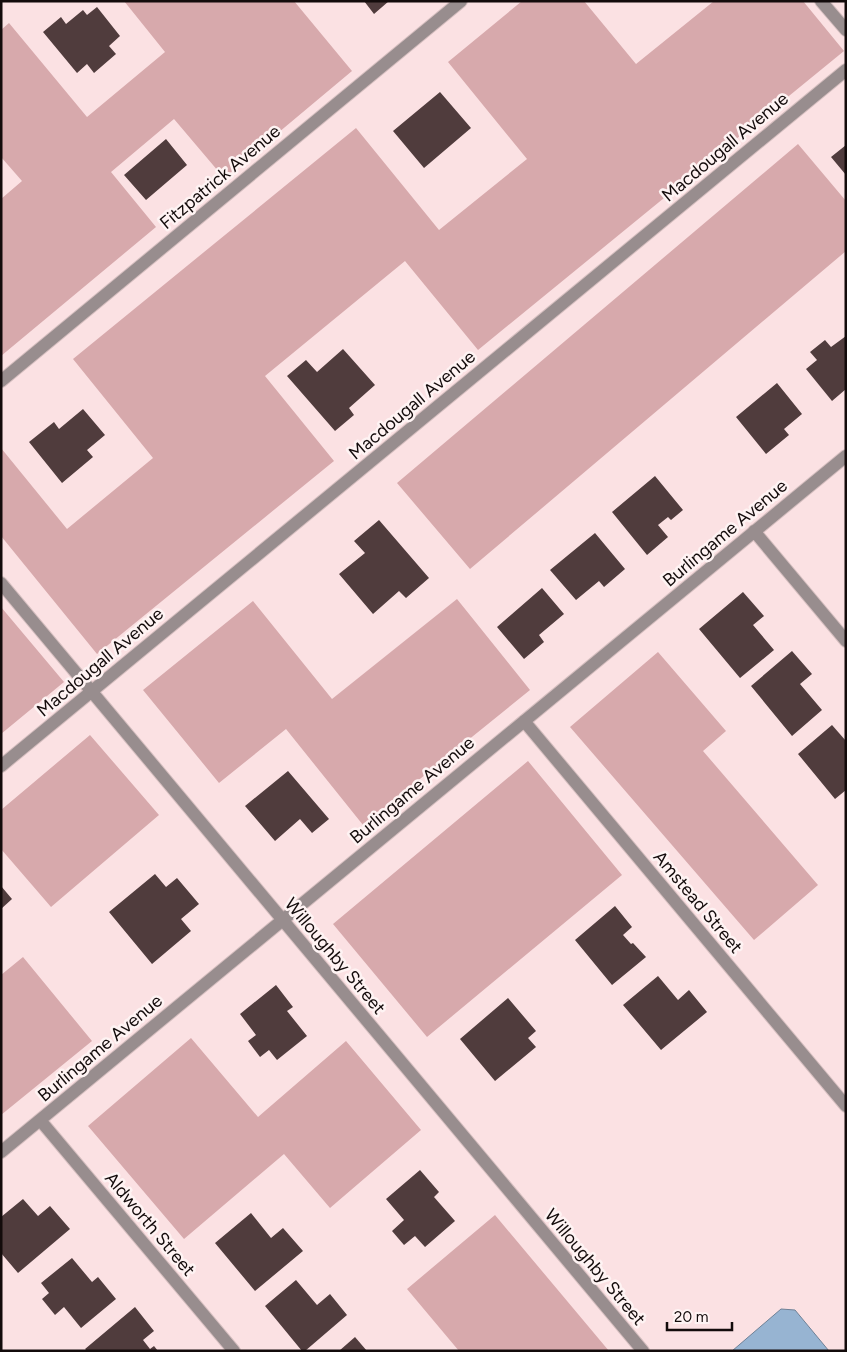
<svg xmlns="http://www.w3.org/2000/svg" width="847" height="1352" font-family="Figtree,sans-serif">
<rect width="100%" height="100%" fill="#fbe1e3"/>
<path fill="#d7a9ac" d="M124,1H294L352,71L224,178L174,119L111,172L156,227L1,356V199L22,181L1,157V30L9,23L87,117L165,52Z
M522,1H584L636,64L714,1H803L844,51L478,350L405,261L265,376L334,461L97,654L1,536V448L67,529L153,458L73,359L356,128L439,230L527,159L448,62Z
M798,144L846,201V251L470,569L397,483Z
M457,599L530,690L363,825L286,729L219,783L143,690L253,601L332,699Z
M1,607L64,682L1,734Z
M658,652L726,731L703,751L818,885L754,940L570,727Z
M90,735L159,815L51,907L1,849V810Z
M528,761L622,875L427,1037L333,924Z
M23,957L92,1041L1,1115V975Z
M191,1038L258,1117L346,1041L421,1130L330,1208L284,1154L184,1239L88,1126Z
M495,1215L609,1351H459L407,1289Z"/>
<path fill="#97b4d2" stroke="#6f8196" d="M781,1309L795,1310L829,1351H732Z"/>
<path fill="#503c3d" d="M364,1H389L374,14Z
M97,7L120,36L109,46L116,54L94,73L87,64L77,73L43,32L61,17L66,24L83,10L87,15Z
M440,92L471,128L424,168L393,131Z
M166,139L187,165L146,200L124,175Z
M846,145V175L831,157Z
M846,336V389L832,401L806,369L817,360L810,352L825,340L831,347Z
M343,349L375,385L349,408L354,415L335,431L287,376L306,360L317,372Z
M777,383L802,414L784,429L789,435L766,454L736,417Z
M83,409L105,435L87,450L93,457L62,483L29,442L54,422L59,429Z
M655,476L683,510L671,520L668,517L658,525L668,537L647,555L612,512Z
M379,520L429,578L406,598L399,591L373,614L339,574L365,553L354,541Z
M595,533L625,569L604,587L599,581L576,600L550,570Z
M542,588L564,614L539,635L544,642L524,659L497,627Z
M743,592L764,616L753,625L774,650L740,678L699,629Z
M792,651L812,674L800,684L822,710L792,736L751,686Z
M832,725L846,741V790L835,799L798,754Z
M288,771L329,819L312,833L300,819L275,841L245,806Z
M155,874L166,887L177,878L199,904L181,919L191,931L152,964L109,912Z
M1,886L12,899L1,909Z
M615,906L632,927L623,935L631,944L633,943L646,957L612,985L575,940Z
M658,976L678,1000L689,990L707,1012L661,1050L623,1005Z
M276,985L293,1007L287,1011L307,1036L277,1060L269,1050L260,1057L248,1041L256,1035L240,1014Z
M508,998L536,1031L528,1038L536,1047L495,1081L460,1039Z
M420,1170L439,1192L434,1197L455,1221L425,1247L415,1236L404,1245L392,1231L404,1220L386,1199Z
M23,1199L38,1216L50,1206L70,1229L18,1273L1,1253V1217Z
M251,1213L271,1238L283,1228L303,1251L255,1291L215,1243Z
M72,1258L92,1282L98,1277L116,1299L81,1328L64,1307L55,1315L42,1299L49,1293L41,1283Z
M296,1280L317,1305L330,1294L347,1315L305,1351H302L265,1306Z
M135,1307L154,1331L143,1340L150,1349L154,1346L158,1351H87L85,1349Z
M355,1337L367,1351H339Z"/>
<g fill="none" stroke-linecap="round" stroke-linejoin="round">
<g stroke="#d6bfc0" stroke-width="14">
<path id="street" d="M821,1L846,30
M1,381L461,1
M754,531L846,641
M1,583L643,1351
M524,721L846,1106
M1,766L846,70
M40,1120L234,1351
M1,1152L846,456"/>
</g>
<use href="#street" stroke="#988d8e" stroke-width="12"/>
</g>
<g text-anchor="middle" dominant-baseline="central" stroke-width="5" stroke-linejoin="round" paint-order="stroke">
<g font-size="18" fill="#130b0b" stroke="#fef3f3">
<text transform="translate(725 147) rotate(-40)">Macdougall Avenue</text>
<text transform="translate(220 177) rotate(-40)">Fitzpatrick Avenue</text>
<text transform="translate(412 405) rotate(-40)">Macdougall Avenue</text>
<text transform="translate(725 533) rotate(-40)">Burlingame Avenue</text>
<text transform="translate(100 662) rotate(-40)">Macdougall Avenue</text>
<text transform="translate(412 790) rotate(-40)">Burlingame Avenue</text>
<text transform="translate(698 902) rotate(50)">Amstead Street</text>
<text transform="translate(335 956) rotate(50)">Willoughby Street</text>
<text transform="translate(100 1048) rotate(-40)">Burlingame Avenue</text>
<text transform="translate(150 1224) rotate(50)">Aldworth Street</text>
<text transform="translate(595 1267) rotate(50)">Willoughby Street</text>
</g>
</g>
<rect width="847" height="1352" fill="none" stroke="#130b0b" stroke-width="5"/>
<path d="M667 1322v8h65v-8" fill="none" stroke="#130b0b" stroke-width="2.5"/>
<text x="674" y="1322" font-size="15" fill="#130b0b" stroke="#fef3f3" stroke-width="4" paint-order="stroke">20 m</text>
</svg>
